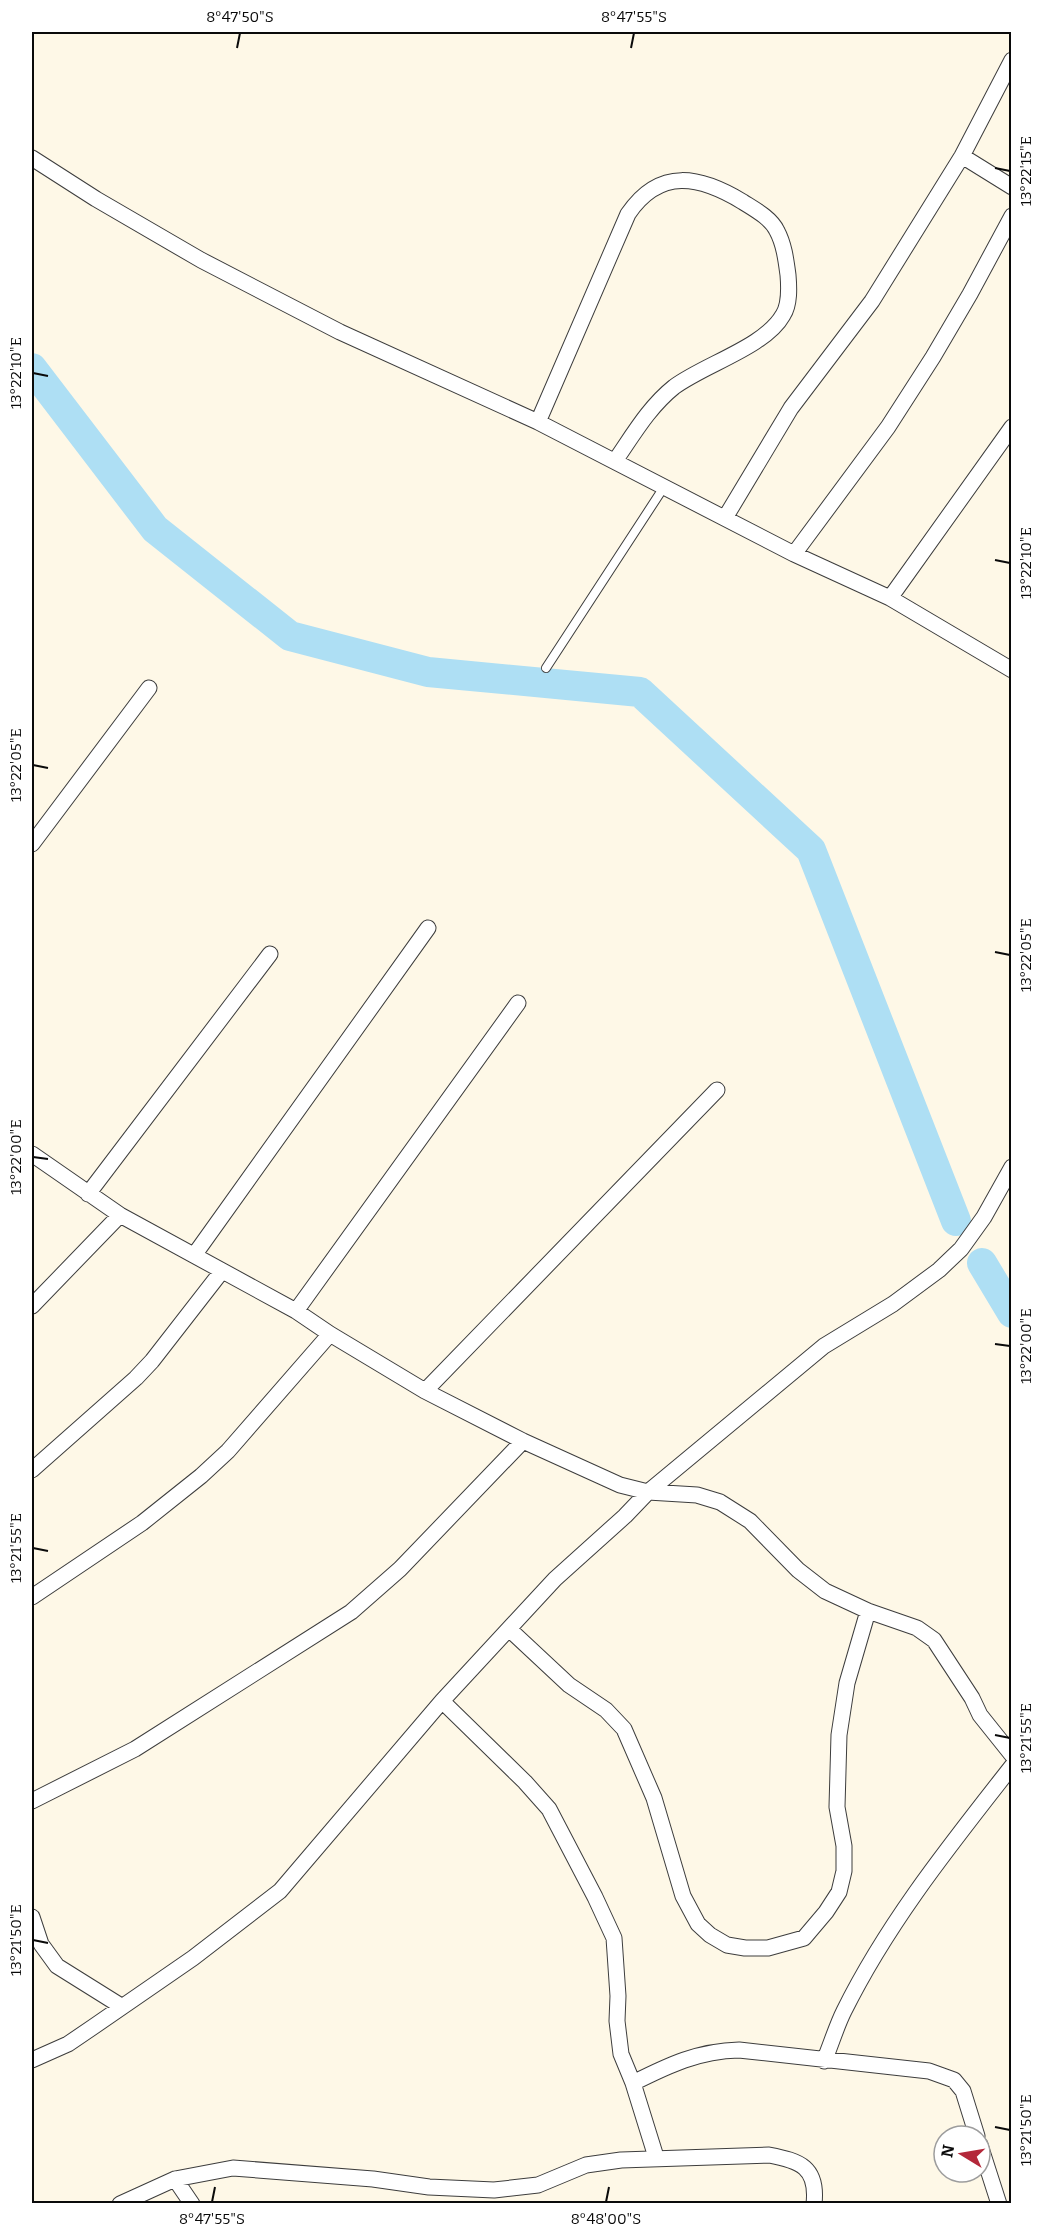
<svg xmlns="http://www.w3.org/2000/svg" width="1043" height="2235" font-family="Bitter,serif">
<rect width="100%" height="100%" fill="#fef8e7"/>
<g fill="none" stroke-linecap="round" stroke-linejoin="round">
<path stroke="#aedff4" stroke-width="30" d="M32,368L155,529L290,636L428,672L640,692L811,850L956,1221
M982,1263L1012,1313"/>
<g stroke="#3d3d3d" stroke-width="10">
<path id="service" d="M546,668L664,487"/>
</g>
<g stroke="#3d3d3d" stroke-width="17">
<path id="minor" d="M962,156L1012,187
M32,158L96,199L201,260L340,332L538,422L794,554L890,598L1012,670
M538,422L628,214C660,167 700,176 743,202C754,209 771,218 777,231C784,244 786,260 788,275C789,287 790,304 783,315C765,347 705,364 674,387C649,407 633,435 615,461
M725,518L791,408L872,301L962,156L1012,60
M794,554L888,427L933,357L970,294L1012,216
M890,598L1012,427
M32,844L149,688
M32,1154L120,1215L296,1311L330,1334L425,1391L523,1441L620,1485L648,1492L697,1495L720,1502L750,1521L798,1570L825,1591L868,1611L917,1628L934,1640L972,1698L980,1715L1012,1755
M88,1194L270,954
M195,1254L428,928
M32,1306L120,1215
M296,1311L518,1003
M425,1391L717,1090
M32,1470L136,1378L152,1361L222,1271
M32,1597L142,1523L201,1476L228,1451L330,1334
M509,1629L569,1685L606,1710L624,1729L654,1798L683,1896L698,1924L710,1935L727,1945L745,1948H768L804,1938L826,1912L839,1892L844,1871V1846L837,1807L839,1735L847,1683L868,1611
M442,1701L525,1782L549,1809L595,1897L614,1938L618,1996L617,2021L621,2054L633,2083L656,2157
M32,1801L135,1749L351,1612L400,1569L523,1441
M32,1917L41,1944L57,1966L121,2006
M32,2060L68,2044L93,2027L193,1958L280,1891L442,1701L555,1579L625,1516L648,1492L824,1346L893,1304L939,1270L961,1249L984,1217L1012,1167
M824,2061C831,2045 836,2027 844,2011C888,1922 951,1844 1012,1766
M633,2083C669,2065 698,2051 739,2050L929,2071L954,2080L963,2091L977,2136
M980,2145L999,2204
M175,2179L192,2204
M120,2204L175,2179L233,2168L373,2179L429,2187L494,2190L538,2185L586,2165L621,2160L769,2155C800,2161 818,2167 814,2204"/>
</g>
<use href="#service" stroke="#fff" stroke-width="8"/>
<use href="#minor" stroke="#fff" stroke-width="15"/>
</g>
<path fill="none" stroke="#0a0a0a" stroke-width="2" d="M237,48L240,33M631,48L634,33M995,168L1010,171M33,373L48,376M995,560L1010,563M33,765L48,768M995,952L1010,955M33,1157L48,1159M995,1344L1010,1346M33,1548L48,1551M995,1735L1010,1738M33,1940L48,1943M995,2127L1010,2130M212,2202L215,2187M606,2202L609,2187"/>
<rect width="1043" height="2235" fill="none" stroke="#ffffff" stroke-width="66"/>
<g transform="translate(962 2154) rotate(281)"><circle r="28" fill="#ffffff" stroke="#9d9d9d" stroke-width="1.5"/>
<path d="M0-4.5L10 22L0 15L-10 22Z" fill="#b4283a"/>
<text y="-9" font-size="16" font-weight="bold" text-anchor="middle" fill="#0a0a0a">N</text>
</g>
<rect x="33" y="33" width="977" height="2169" fill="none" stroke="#0a0a0a" stroke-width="2"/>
<g font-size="15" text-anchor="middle" fill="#0a0a0a">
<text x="240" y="22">8°47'50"S</text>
<text x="634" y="22">8°47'55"S</text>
<text transform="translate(1026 171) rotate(-90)" y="5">13°22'15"E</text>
<text transform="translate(16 373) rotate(-90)" y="5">13°22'10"E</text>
<text transform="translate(1026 563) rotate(-90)" y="5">13°22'10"E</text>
<text transform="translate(16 765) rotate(-90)" y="5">13°22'05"E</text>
<text transform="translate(1026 955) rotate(-90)" y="5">13°22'05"E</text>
<text transform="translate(16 1157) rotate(-90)" y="5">13°22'00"E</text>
<text transform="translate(1026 1346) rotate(-90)" y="5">13°22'00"E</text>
<text transform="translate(16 1548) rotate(-90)" y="5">13°21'55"E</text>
<text transform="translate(1026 1738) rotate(-90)" y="5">13°21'55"E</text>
<text transform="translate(16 1940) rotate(-90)" y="5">13°21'50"E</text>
<text transform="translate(1026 2130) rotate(-90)" y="5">13°21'50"E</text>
<text x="212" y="2224">8°47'55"S</text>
<text x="606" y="2224">8°48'00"S</text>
</g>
</svg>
